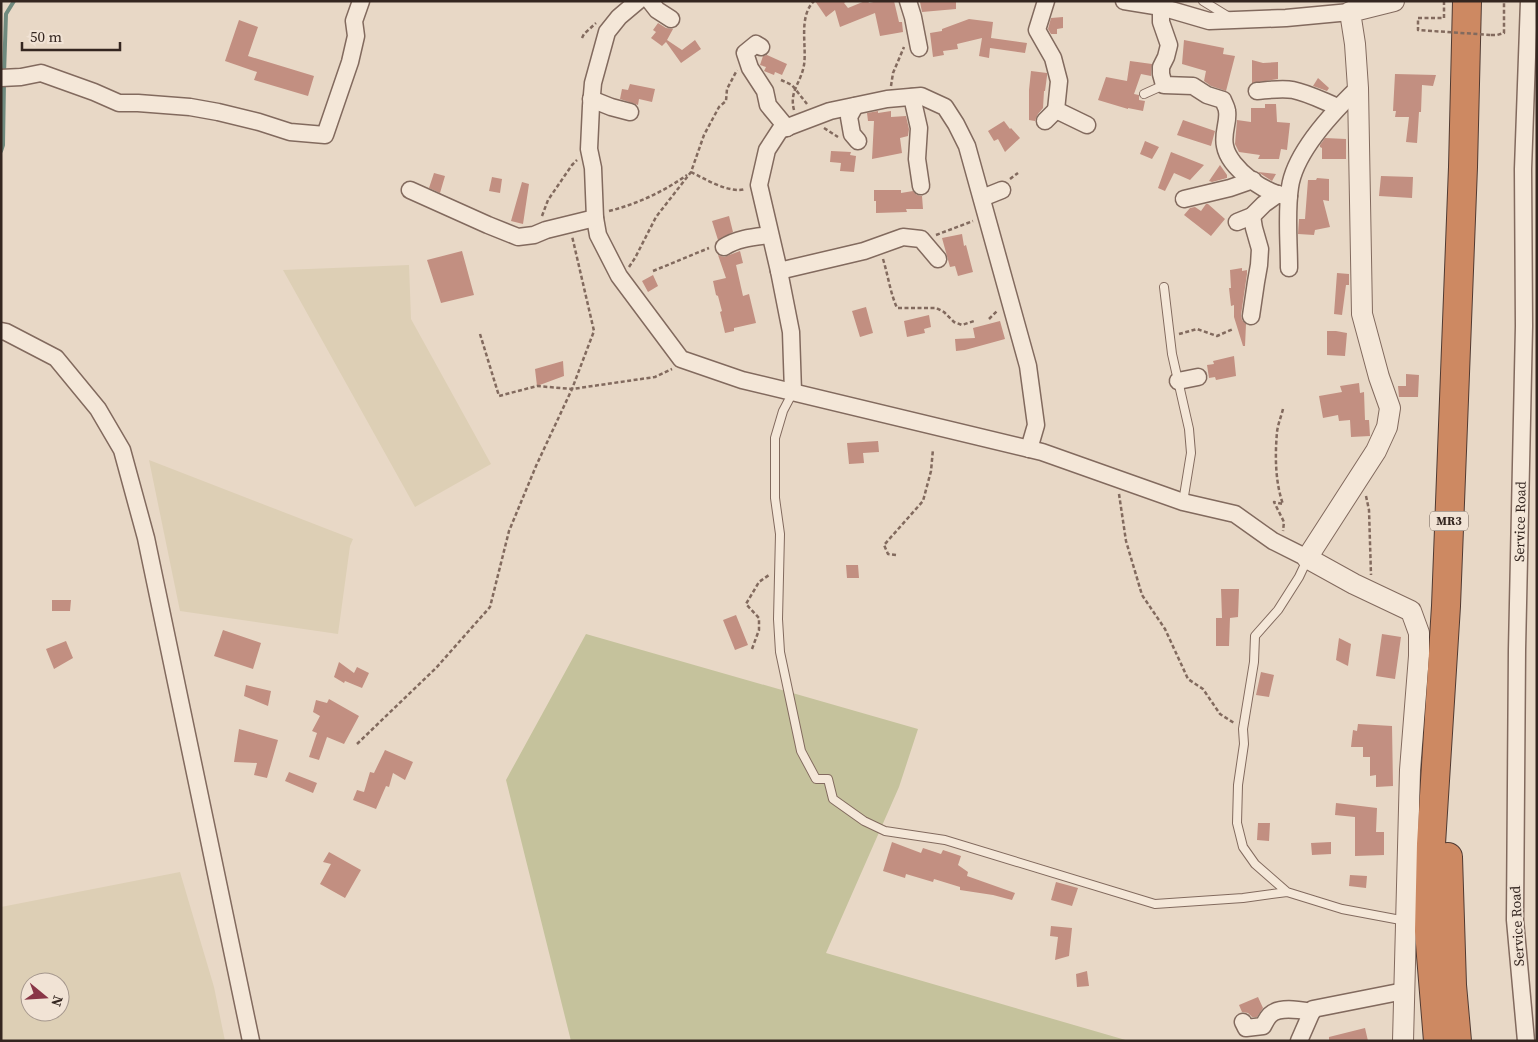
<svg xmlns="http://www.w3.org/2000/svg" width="1538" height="1042" font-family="'Source Serif 4',serif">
<rect width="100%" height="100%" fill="#e8d8c6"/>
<path fill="#ddcfb5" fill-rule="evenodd" d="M409,265L411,319L491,464L415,507L283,270Z
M149,460L353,539L350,546L338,634L180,611Z
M180,872L214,987L225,1041H1V907ZM30,982H60V1012H30Z"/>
<path fill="#c5c29c" d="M586,634L918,729L899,787L826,953L1129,1041H571L506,780Z"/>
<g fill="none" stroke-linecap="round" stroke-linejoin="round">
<path stroke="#6f8a7e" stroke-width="4" d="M4,74L6,14L14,1
M1,151L3,145L4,81"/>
</g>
<path fill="#c28f81" d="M815,1H847L844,3L848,8L865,1H868L869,3L878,1H894L899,22H902L903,32L880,36L875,13L840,27L835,10L826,17Z
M931,1H956V9L922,12L920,2Z
M1063,17V28L1057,29V34H1051L1048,29L1051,18Z
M969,19L993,22L991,38L1027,43L1025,53L990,48L989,58L979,56L982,38L957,44L958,49L943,51L944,55L933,57L930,33L942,31V29Z
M239,20L258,27L248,56L314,76L308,96L254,80L257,72L225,61Z
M658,23L666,28L673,29L667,40L682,50L695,40L701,49L681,63L666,42L662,46L651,38L656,32L653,30Z
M1184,40L1224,48L1223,54L1235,56L1226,91L1211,86L1204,81L1206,71L1182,64Z
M767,55L787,64L782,75L775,72L774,75L764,71L766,67L760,65L763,56Z
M1252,60L1263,63L1278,62V79L1252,83Z
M1130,61L1152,64L1151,76L1141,74L1134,94L1139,95V100L1145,101L1143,111L1128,108V109L1098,100L1106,77L1127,81Z
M1031,71L1047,73V76L1045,91H1044L1043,108L1038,114L1035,121L1029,120V90Z
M1395,74L1436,75L1433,86L1422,85L1421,112H1419L1417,143L1406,142L1409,117H1395L1396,111H1393Z
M1318,78L1329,88L1327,91L1313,86Z
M630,84L655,89L652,102L639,99L638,105L620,99L622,89L628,90Z
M1265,104H1276L1277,122L1290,123L1287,150L1281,149L1279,159H1258L1260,155L1239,152L1235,144L1237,120L1251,122V108H1265Z
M878,111V113L891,111V117L906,116L909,129L908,136L900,138L902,153L872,159L874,121H868L867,113Z
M1183,120L1215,131L1211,146L1177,135Z
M1004,121L1010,129L1011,128L1020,138L1005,152L998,139L994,141L988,131Z
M1325,138L1346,139V159H1322V148L1320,147V145Z
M1145,141L1159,147L1152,159L1140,154Z
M831,151L851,152L850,155L856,156L854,172L840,171L841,163L830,162Z
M1171,152L1204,165L1190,180L1174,173L1165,191L1158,188Z
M1220,165L1227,175V178L1212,182L1209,181Z
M1258,172L1276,174L1272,181Z
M434,173L445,176L440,193L429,188Z
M1381,176L1413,177L1412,198L1379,196Z
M492,177L502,179L500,193L489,191Z
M1317,178L1329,179V201L1323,200L1330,227L1315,230L1314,235L1298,234L1299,219H1305L1308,180H1316Z
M522,182L529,184L523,224L511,221Z
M874,190H901V193L913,191L917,195L922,196L923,209H906L907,212L876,213V201H874Z
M1206,204H1208L1225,219L1211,236L1184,215L1190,208L1195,207L1201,211Z
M729,216L733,232L718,240L712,221Z
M962,234L964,246L966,245L973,272L958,276L955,266L950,267L942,238Z
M462,251L474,295L441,303L427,260Z
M740,251L743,263L736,265L743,296L749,294L756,323L734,328V331L725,333L720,312L722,311L718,296L716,295L713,281L726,278L718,255L724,257Z
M1242,268V271L1247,270V274L1241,315L1242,320L1246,324L1245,346H1243L1234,317V305L1231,306L1229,288H1231L1230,270Z
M1337,273L1349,274V285H1346L1342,315L1334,314Z
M653,275L658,286L648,292L642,281Z
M866,307L873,333L860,337L852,311Z
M929,315L931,327L924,329L925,333L907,337L904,321Z
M1000,321L1005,339L965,350L956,351L955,339L975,338L973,328Z
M1327,331H1336L1347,333L1345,356L1327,355Z
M1234,356L1236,376L1216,380L1215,377L1209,378L1207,365L1214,364L1213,361Z
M563,361L564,376L537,386L535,369Z
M1406,374L1419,375L1418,397H1399L1398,386H1406Z
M1359,383L1360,393L1364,392L1365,420H1369L1370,436L1351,437L1350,420L1339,421L1338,415L1323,418L1319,396L1342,392L1340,386Z
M878,441L879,452L863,453L864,463L849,464L847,443Z
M846,565H858L859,578H847Z
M1221,589H1239L1238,617L1230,618L1229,646H1216V618H1222Z
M52,600H71L70,611H52Z
M736,615L748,645L735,650L723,620Z
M223,630L261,643L253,669L214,656Z
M1382,634L1401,637L1395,679L1376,676Z
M1339,638L1351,644L1348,666L1336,660Z
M66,641L73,658L54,669L46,649Z
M339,662L354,673L357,667L369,673L362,688L345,681L344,683L334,677Z
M1261,672L1274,675L1269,697L1256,695Z
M246,685L271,691L268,706L244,696Z
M329,699L359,716L344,744L327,737L319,760L309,757L317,733L312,731L320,716L313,712L316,700L327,703Z
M1358,724L1392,726L1393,786L1376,787V775L1370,776V757H1363V747H1351L1353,730L1357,731Z
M239,729L278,740L267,778L254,775L257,763L234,762Z
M385,750L413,762L405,780L393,773L389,787L386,786L376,809L353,800L357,790L364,792L370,772L374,773Z
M289,772L317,783L313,793L285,781Z
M1336,803L1377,808L1376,832H1384V855L1355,856V817L1335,815Z
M1258,823H1270L1269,841L1257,840Z
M892,842L921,853L923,848L941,854L943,850L961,856L958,865L968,872L967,876L1015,893L1012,900L993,895L960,890V887L934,879L933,882L906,874L905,878L883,871Z
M1331,842V854L1312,855L1311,843Z
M329,852L361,870L345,898L320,884L331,864L323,862Z
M1350,875L1367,876L1366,888L1349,886Z
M1056,882L1078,888L1072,906L1051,900Z
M1051,926L1072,928L1069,956L1055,960L1058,937L1050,936Z
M1087,971L1089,986L1077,987L1076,974Z
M1258,997L1263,1008L1257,1017H1252L1248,1013L1242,1012L1239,1005Z
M1365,1028L1368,1041H1329V1037Z"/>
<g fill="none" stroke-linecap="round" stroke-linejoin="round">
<g stroke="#826a5e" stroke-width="10">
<path id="service" d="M1203,1L1229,17
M1144,94L1164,85
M1164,287L1172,354L1189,429L1191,453L1183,502
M793,392L783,411L775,438V498L780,534L778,619L780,652L801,751L816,779H828L833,799L864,821L885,831L945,840L1155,904L1243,898L1287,892
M1307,560L1299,577L1278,610L1255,636L1254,662L1243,729L1244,744L1238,785L1237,823L1243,847L1255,864L1287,892L1342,909L1406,921"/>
</g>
<g stroke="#826a5e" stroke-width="19">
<g id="minor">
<path d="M638,1L619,17L607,32L593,83L591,106L589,149L593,168L595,218L598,235L619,276L681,359L742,380L1042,452L1183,502L1235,514L1273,541L1307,558"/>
<path d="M650,1L657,10L671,19"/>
<path d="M908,1L913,17L919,48"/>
<path d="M1046,1L1037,30L1053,58L1059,81L1056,110L1087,125"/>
<path d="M1124,1L1161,7L1209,21L1286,18L1350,12"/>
<path d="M1161,7V22L1169,45L1166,57L1161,67V74L1164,85L1193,86L1207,95L1223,100C1224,103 1227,108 1227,111C1229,122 1222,133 1225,146C1229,168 1267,196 1289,196"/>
<path d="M761,47L756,44L745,53L750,68L765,91L768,105L787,128"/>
<path d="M1,78L21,77L41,73L94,92L119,103H138L190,107L218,112L259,122L290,132L325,135L350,62L356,36L354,21L361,1"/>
<path d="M1257,91C1269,90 1282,88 1293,90C1308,93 1323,101 1338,107"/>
<path d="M912,97L919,128L917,159L921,186"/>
<path d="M591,99L611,107L630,112"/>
<path d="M855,106L849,117L852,134L858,141"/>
<path d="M1045,121L1056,110"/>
<path d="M410,190L488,225L518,237L534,235L546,230L595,218"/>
<path d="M982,198L1002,190"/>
<path d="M1184,199L1230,188L1253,180"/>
<path d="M1237,222L1252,216L1264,204L1278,194"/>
<path d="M724,247C738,238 754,237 770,235"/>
<path d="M1289,268C1289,242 1286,213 1290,187C1295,152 1333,112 1358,88"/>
<path d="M779,271L864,251L903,237L921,239L938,259"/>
<path d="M1251,316L1256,282L1259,265L1260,249L1254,228L1252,216"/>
<path d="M1,331L6,332L56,358L98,409L122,450L146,538L251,1041"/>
<path d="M1178,381L1198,377"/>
<path d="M793,392L791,332L779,271L759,185L767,150L780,130L830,111L887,99L921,96L945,107L956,124L967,146L1028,366L1036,425L1029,449"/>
<path d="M1243,1022L1246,1028L1263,1026C1265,1022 1267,1018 1270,1015C1279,1006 1300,1010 1312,1012"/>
<path d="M1299,1041L1313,1009L1404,991"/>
<path id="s1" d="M1526,1041L1515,920L1517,650L1524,326L1523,169L1529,1"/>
</g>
</g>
<g stroke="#826a5e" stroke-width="22">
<path id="tertiary" d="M1394,1L1350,12L1355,44L1358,88L1362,314L1379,377L1390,408L1387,427L1376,451L1307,558L1354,584L1411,611L1419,633V656L1410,770L1403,1041"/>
</g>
<g stroke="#503a32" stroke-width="30">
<path id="motorway" d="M1448,857L1452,985L1457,1041
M1438,1041L1429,931L1431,844L1446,606L1463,167L1467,1"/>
</g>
<path stroke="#826a5e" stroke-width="2.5" stroke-dasharray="4 2.5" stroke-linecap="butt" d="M1491,35H1497L1504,33V1
M582,38L584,34L596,23
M781,80L792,85L807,104
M891,86L893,73L904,47
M794,110C789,91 801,83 804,65C807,46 798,17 814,1
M824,128L838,137
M691,172C705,179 730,194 745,189
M1010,179L1018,173
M609,211C637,204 663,192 687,175
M542,216L548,200L572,165L577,160
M936,235L973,221
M883,259C888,275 890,292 897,308H936L944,312L954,322L962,325L974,321
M629,267L635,258L656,217L691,172L704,135L719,107L726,101L727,89L737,70
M653,271L709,248
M989,319L998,310
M480,334L499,396L537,386L572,389L655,377L672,369
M1179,334L1197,329L1217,336L1233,329
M1283,409C1281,417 1278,424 1277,432C1275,455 1275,482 1283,504L1274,502L1284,522L1283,531
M1119,494L1126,541L1142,595L1165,629L1188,679L1203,689L1220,714L1234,723
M1366,496L1369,510L1371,575
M896,555L888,554L884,545L923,501L931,471L933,449
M752,649L759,630V618L746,604L759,582L769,575
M357,744L436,668L490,607L509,531L536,466L572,389L594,331L572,236"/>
<use href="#service" stroke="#f4e7d8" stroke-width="8"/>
<use href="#minor" stroke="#f4e7d8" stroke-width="16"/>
<use href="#tertiary" stroke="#f4e7d8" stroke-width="20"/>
<use href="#motorway" stroke="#cd8962" stroke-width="28"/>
<path stroke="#826a5e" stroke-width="2.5" stroke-dasharray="4 2.5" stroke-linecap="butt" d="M1444,1V18H1418V30L1491,35"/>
</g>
<g text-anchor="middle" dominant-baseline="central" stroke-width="4" stroke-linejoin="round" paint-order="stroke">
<rect fill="#f1e3d5" stroke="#6d5f56" stroke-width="1" x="1430" y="511.5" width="38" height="19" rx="4"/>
<g font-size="12" font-weight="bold" fill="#342620">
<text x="1449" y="521">MR3</text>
</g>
<g font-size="14" fill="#342620" stroke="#f1e3d5">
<text stroke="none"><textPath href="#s1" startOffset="520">Service Road</textPath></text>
<text transform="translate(1517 926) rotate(-93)">Service Road</text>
</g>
</g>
<rect width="1538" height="1042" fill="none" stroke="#342620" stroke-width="5"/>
<g transform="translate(45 997) rotate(108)"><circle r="24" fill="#f1e3d5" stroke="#a5978d"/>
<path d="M0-4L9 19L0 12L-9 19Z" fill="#893647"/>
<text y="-8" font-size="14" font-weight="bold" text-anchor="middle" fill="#342620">N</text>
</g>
<path d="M22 42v8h98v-8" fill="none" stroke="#342620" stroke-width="2.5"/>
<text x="30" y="42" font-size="15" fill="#342620" stroke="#f1e3d5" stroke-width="4" paint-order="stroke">50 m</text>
</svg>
